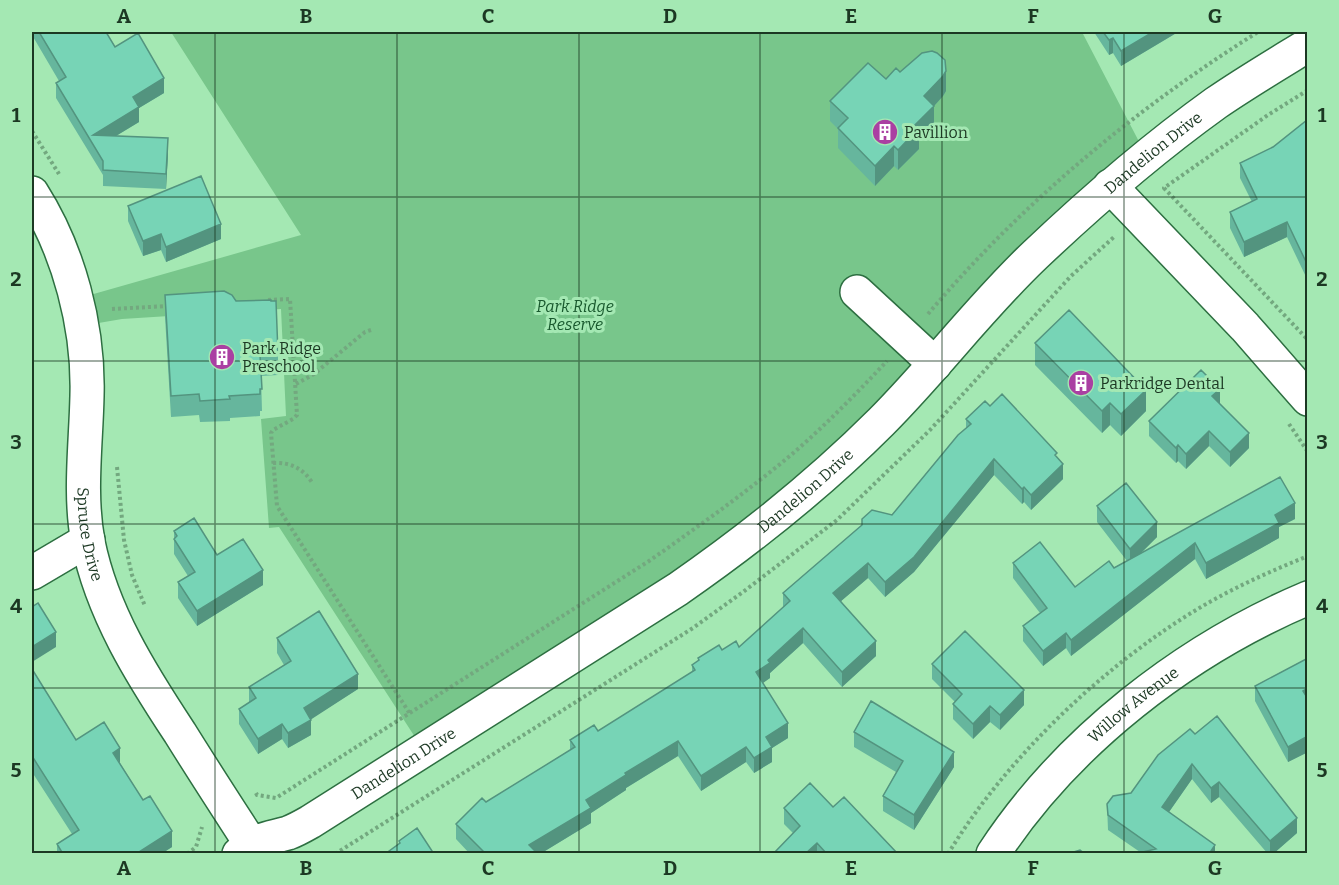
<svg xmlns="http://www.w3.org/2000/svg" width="1339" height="885" font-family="Bitter,serif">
<rect width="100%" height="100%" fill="#a4e8b3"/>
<path fill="#78c68b" d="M171,32H1082L1147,157L841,460L424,751L279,527L269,528L261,419L286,416L281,309L122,319L81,326L76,299L301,235Z"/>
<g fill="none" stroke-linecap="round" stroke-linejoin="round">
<g stroke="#2d6f41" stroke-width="36">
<g id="minor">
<path d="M1110,186L1245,327L1308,399"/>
<path id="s1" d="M32,193C69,251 89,327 87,396C86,444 79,494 88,542C102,612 141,674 180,733C203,770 227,807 251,844"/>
<path d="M857,292L935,364"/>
<path d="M32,573L88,540"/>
<path id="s2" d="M239,854C258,838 267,839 288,833C296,830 303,826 310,822L678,589C750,539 819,484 881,422C935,368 980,307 1035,255C1092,201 1152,149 1216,103C1245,83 1277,64 1308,45"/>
<path id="s3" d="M993,854C1067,741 1185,650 1308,598"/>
</g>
</g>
<path stroke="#73a87f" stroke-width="4" stroke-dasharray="3 3" stroke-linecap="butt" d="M1308,90L1268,115L1164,188L1308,340
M32,131L59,174
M268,300L290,299L297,415L293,419L273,430L271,433L277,506L410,714
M112,309L168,306
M928,314C1022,203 1135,109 1258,32
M296,384L314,374L365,332L371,330
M1289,424L1308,452
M273,463C291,462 304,469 313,484
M117,467L124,540L132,575L145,606
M256,793L257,795L276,798L649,561C695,529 741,496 785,460C821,430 855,395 887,361
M187,854L196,847L202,827
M335,854L693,628L743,592L837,520L930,430L1071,276L1115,236
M948,854C1006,758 1105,664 1201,607C1235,587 1271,571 1308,556"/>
<use href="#minor" stroke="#fff" stroke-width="33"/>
</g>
<path fill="#66b69d" d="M32,32H106L115,47L164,93L139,108V122L116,136L168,153L166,189L103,186V175L56,98V83L59,81L32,35Z
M1094,32H1178L1121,66L1113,53L1109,55Z
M900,72L946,91L943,96L934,106V126L919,141V149L898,170L894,166L875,186L838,148V129L830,121V101L886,79Z
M1308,121V281L1287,237L1244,257L1230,228V212L1252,202L1240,178V163L1273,147Z
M128,206L221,239L166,262L161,250L143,256L128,221Z
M165,295L236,301L278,354V375L261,376L262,411H260V416L230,418V421L200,422L199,415L171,417L165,317Z
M1035,343L1146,411L1121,436L1110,425L1102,433L1035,365Z
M1220,404L1249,448L1230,467L1209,446L1186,469L1178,461L1176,463L1149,436V421Z
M990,406L1057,458L1063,479L1031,510L1024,502L1022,504L994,475L914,572L885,597L868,578L841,601L876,656L842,687L803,643L770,673V678L762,683L788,738L772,748V762L754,773L746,762L701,791L678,756L626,788V790L591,813V823L540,854H470L456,839V824L486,802L570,750V740L598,731L692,673V665L698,661V658L722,650L739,647L783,608V593L862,525V519L892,515L966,429V419Z
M1097,506L1157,537L1141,553L1295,519L1279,527V538L1206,579L1195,559L1071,656L1066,648L1043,666L1023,641V626L1040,613L1013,578V563L1075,587L1127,561L1097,522Z
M174,531L217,555L263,585L197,626L178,598V582L188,576L174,554Z
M277,638L358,689L310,719L311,735L288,748L282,739L258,754L239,724V709L249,703V687L284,665L277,653Z
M1308,658V752L1288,762L1255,701V686Z
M932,664L1024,705L1000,730L990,722L973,739L953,719V704L955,702L932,679Z
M32,669L76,740L120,763L172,847L161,854H57V844L72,834L32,772Z
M854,732L954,767L914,830L883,811V796L896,772L854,747Z
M1195,734L1297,833L1273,854H1268L1219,797L1211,803L1192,779L1169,812L1215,854L1140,852L1108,830L1107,804L1131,793Z
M833,807L898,854H773L793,833L784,824V808Z"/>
<path fill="#53947f" d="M1153,32H1178L1121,66V51Z
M1113,38V53L1109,55V40Z
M946,71V91L943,96L934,106V126L919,141V149L898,170V150L915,125L924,96Z
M164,78V93L139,108V122L96,148L93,135L133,97Z
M168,138V153L166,189V174Z
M894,146V166L875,186V166Z
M1287,222V237L1244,257V242Z
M221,224V239L166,262V247Z
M161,234V250L143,256V241Z
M1220,389V404L1212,396Z
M1146,390V411L1121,436V414Z
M1110,403V425L1102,433V411Z
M1209,431V446L1186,469V454Z
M1249,433V448L1230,467V452Z
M1178,445V461L1176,463V448Z
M994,459V475L914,572L885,597V582Z
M1063,464V479L1031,510V495Z
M1024,487V502L1022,504V489Z
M1295,503V519L1279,527V538L1206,579V563L1275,515Z
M1157,522V537L1130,564V549Z
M1195,543V559L1071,656V640Z
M868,563V578L833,608V593Z
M263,570V585L197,626V611Z
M803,628V643L770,673V678L756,688V672L768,660Z
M56,632V647L32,662V647Z
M1066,633V648L1043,666V651Z
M876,641V656L842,687V672Z
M358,674V689L304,724V708Z
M1308,688V703L1303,691Z
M1024,690V705L1000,730V715Z
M990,706V722L973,739V724Z
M311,720V735L288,748V733Z
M788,723V738L772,748V762L754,773V758L766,737Z
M282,724V739L258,754V739Z
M1308,736V752L1288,762V747Z
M678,741V756L626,788V790L591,813V823L540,854H529V845L586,800L625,773Z
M746,747V762L701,791V776Z
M120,748V763L113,753Z
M954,752V767L914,830V815Z
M1192,764V779L1162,822V807Z
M1219,782V797L1211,803V788Z
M1297,818V833L1273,854H1270V841Z
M172,831V847L161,854H136Z
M817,843V854H805Z
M1215,845V854H1209Z"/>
<path fill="#77d4b6" stroke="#53947f" stroke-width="1.5" d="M39,32H106L115,47L138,33L164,78L133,97L139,107L93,135L168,138L166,174L103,170V161L56,83L66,77Z
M1103,32H1153L1121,51L1113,38L1109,40Z
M932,51L937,53L945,60L946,71L943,76L924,96L934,106L915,125L919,128L898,150L894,146L875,166L838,128L848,118L830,101L868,63L886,79L896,68L900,72L922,53Z
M1307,120L1308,121V266L1287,222L1244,242L1230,212L1257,199L1240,163L1273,147Z
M201,176L221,224L166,247L161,234L143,241L128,206Z
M224,291L232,295L236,301L271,300V301H276L278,354L260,355L262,389H260V394L229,396L230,399L200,401L199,394L171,396L165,295Z
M1069,310L1146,390L1121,414L1110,403L1102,411L1035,343Z
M1201,370L1220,389L1212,396L1249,433L1230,452L1209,431L1186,454L1178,445L1176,448L1149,421Z
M1002,394L1057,453L1055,455L1063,464L1031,495L1024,487L1022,489L994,459L914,557L885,582L868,563L833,593L876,641L842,672L803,628L768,660L770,663L756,672L788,723L766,737L772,747L754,758L746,747L701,776L678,741L625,773L626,775L586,800L591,808L529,845L536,852L535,854H486L456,824L482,798L486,802L575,747L570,740L594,725L598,731L695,670L692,665L699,660L698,658L719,645L722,650L736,641L739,647L790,601L783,593L862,525V519L872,510L892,515L958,435L971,424L966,419L985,401L990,406Z
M1280,477L1295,503L1275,515L1279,523L1206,563L1195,543L1071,640L1066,633L1043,651L1023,626L1047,608L1013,563L1040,542L1075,587L1109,561L1114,568Z
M1126,483L1157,522L1130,549L1097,506Z
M194,518L217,555L243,539L263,570L197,611L178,582L195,572L174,539L177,536L174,531Z
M38,603L56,632L32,647V607Z
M319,611L358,674L304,708L311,720L288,733L282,724L258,739L239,709L256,698L249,687L291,661L277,638Z
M965,631L1024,690L1000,715L990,706L973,724L953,704L962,694L932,664Z
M1308,658V688L1303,691L1308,699V736L1288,747L1255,686Z
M32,669L76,740L104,722L120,748L113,753L143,800L150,796L172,831L136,854H63L57,844L79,830L32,756Z
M871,701L954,752L914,815L883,796L903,761L854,732Z
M1217,716L1297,818L1270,841L1219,782L1211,788L1192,764L1162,807L1215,845L1209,854H1134L1156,849L1108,815L1107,804L1113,796L1131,793L1158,755L1190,729L1195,734Z
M810,783L833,807L844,797L898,854H827L817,843L805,854H773L800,826L784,808Z
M417,828L434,854H385L400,843L399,841Z
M1080,850L1085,854H1067Z"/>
<path fill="none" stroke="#1c3823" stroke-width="1.5" stroke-opacity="0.55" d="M215,32V854M397,32V854M579,32V854M760,32V854M942,32V854M1124,32V854M32,197H1308M32,361H1308M32,524H1308M32,688H1308"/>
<defs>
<g id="building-disc" transform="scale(1.35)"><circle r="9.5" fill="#aa40a2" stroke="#a4e8b3"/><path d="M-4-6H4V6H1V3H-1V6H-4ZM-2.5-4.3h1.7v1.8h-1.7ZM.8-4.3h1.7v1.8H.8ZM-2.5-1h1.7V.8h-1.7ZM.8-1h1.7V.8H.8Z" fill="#fff"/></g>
</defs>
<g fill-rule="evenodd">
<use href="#building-disc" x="885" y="132"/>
<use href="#building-disc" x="222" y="357"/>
<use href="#building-disc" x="1081" y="383"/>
</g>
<g text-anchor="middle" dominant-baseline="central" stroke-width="6" stroke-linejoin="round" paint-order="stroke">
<g font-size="16" fill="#1c3823" stroke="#a4e8b3" text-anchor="start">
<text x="904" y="132">Pavillion</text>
<text x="242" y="348">Park Ridge<tspan x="242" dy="18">Preschool</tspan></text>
<text x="1100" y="383">Parkridge Dental</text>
</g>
<g font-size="16" fill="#1c3823" stroke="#a4e8b3">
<text stroke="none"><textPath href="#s2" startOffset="1161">Dandelion Drive</textPath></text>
<text stroke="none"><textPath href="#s2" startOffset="675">Dandelion Drive</textPath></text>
<text stroke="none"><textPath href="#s1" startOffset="352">Spruce Drive</textPath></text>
<text stroke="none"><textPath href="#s3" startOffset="206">Willow Avenue</textPath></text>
<text stroke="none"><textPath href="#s2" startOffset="189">Dandelion Drive</textPath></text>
</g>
<g font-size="16" font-style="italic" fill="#19592e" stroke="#a4e8b3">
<text x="575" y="306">Park Ridge<tspan x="575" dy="18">Reserve</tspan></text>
</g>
</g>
<rect width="1339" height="885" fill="none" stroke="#a4e8b3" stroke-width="66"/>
<rect x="33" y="33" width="1273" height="819" fill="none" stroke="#1c3823" stroke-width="2"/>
<g font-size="20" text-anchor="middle" font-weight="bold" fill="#1c3823">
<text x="124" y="23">A</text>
<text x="306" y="23">B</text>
<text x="488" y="23">C</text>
<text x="670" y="23">D</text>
<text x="851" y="23">E</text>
<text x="1033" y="23">F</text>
<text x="1215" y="23">G</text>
<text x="16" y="122">1</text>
<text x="1322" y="122">1</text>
<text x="16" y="286">2</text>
<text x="1322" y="286">2</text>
<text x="16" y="449">3</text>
<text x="1322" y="449">3</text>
<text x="16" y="613">4</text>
<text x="1322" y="613">4</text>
<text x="16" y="777">5</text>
<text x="1322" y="777">5</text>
<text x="124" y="875">A</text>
<text x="306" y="875">B</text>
<text x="488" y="875">C</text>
<text x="670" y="875">D</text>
<text x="851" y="875">E</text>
<text x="1033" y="875">F</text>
<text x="1215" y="875">G</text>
</g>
</svg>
